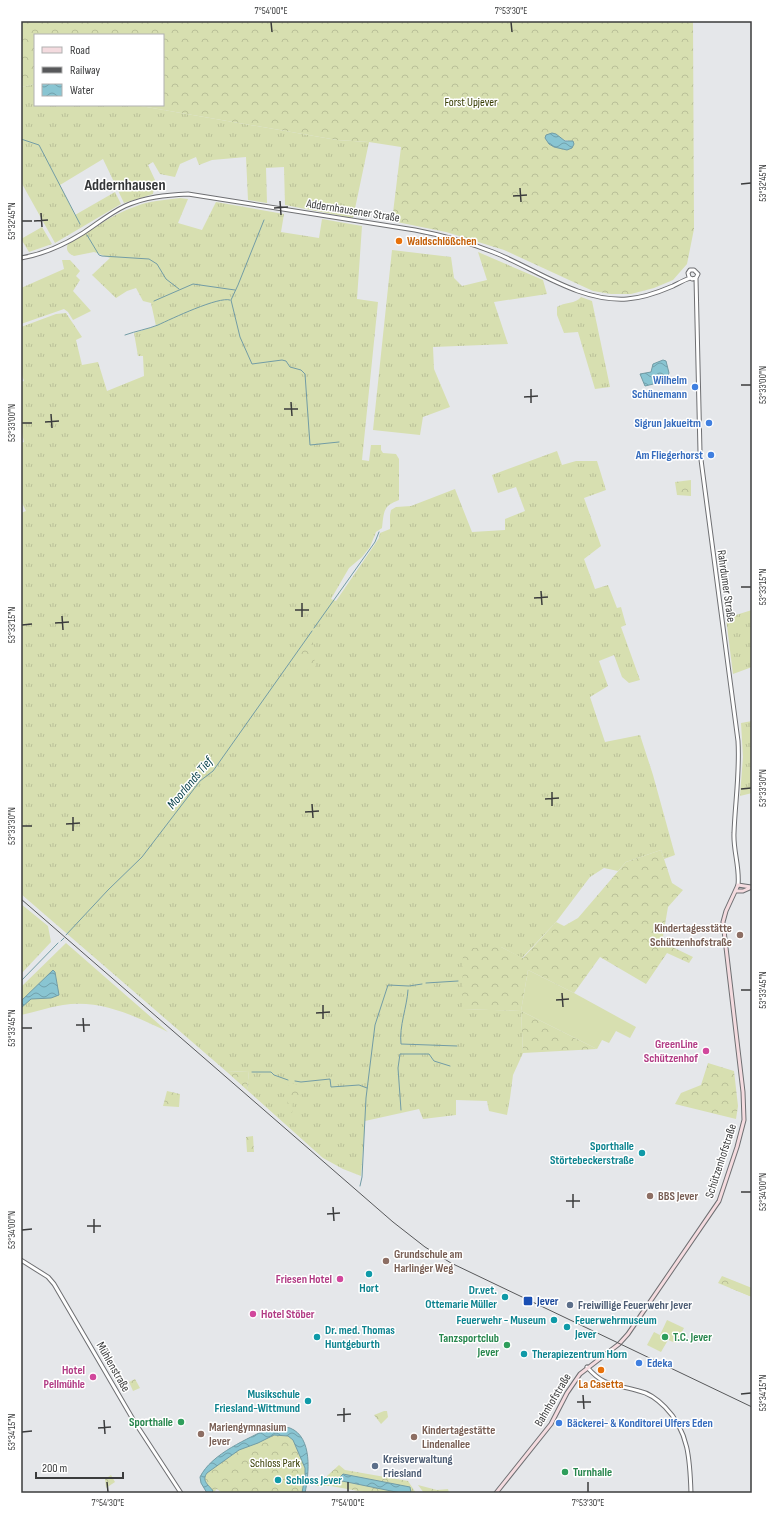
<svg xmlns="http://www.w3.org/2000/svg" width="773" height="1514" font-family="'Sofia Sans Condensed',sans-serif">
<defs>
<pattern id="grass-tufts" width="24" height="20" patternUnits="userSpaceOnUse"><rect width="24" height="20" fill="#d7dfb0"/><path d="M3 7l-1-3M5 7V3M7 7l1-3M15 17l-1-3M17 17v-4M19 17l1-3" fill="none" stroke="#b9c098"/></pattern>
<pattern id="forest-crowns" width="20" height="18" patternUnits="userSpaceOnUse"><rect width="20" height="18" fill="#d7dfb0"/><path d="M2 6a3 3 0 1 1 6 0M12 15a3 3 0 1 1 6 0" fill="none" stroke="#b9c098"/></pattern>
<pattern id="water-waves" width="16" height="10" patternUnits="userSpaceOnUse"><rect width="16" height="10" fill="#89c5d2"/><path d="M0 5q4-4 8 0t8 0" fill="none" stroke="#71a1ac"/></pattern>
</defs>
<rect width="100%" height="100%" fill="#e5e7ea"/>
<path fill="url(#grass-tufts)" d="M35,84V105H135L337,140L369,142L353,218L285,205L284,167L266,168L267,203L248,200L246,157L212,160L199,165L196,157L180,164L175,177L160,174L153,162L148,165L155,180L153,194L124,203L103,159L60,185L75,215L115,192L121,204L55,243L21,182V87Z
M180,198L188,199L178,223L202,230L216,202L284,214L281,232L319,238L322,219L362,226L357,299L378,302L362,460L369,461L371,445H381V450L383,453L396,454L399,459V500C383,506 384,511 382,528L376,532L370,547L362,557L349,568L331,599L336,601L373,547L379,538L380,533L390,529V515L391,510L396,507L411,506L455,489L472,532L505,530V519L525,511L516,487L498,493L492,475L557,451L562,465L576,461H597L606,490L584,498L601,546L584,559L595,589L608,585L617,608L621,607L626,625L621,627L640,680L629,683L622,677L614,655L599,661L608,686L590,697L605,742L640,735L653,775L675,855L664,859L661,850L626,862L618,871L604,868L590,877L556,922L522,958L501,947L463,1009L521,1011L523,1053L513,1075L510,1098L507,1115L489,1111L487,1101L456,1100V1115L423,1119L419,1109L365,1121L361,1176L343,1169L323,1158L247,1090L249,1071L227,1072L21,894V513L26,511L21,501V443L24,442L21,428V382L24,381L21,372V327L56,314L66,313L82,337L76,340L82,365L98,362L107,391L144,376L143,356H138L134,333L156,326L151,303L143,301L136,288L127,291L116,298L92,275L110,258L94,252L74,256C69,254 65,250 68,244C90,232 110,215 134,207C148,201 164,200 180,198Z
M42,227L52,244L29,252L21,239Z
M392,250L451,257L454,278L462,286L487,280L478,252L543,280L547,294L494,302L508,344L433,347L434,369L450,407L423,417L420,435L373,430Z
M62,260H70L80,271L76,276L80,280L73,291L91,311L73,320L68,312L64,309L21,324V288L64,269Z
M581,297L592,301L610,387L595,389L578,332L564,333L557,315V307C564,302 576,304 581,297Z
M752,610V667L733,674L726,618Z
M752,721V793L740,796L743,757L741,723Z
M21,904L48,926L51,942L21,974Z
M66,943L168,1032C135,1016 100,999 63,1005C49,1007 35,1012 21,1015V987Z"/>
<path fill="url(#forest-crowns)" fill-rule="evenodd" d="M21,21H693L694,229L687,264L673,280L654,288L631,294H611L593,291L504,250L446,232L392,221L401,147L369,142L337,140L135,105H163V35H35V84L21,87ZM546,135C552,136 565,141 568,140L567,150L549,144Z
M691,480V496L677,495L675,482Z
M312,633L316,677L295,657Z
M661,850L672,883L683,890L668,907L662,942L693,957L689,963L667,953L646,984L600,957L574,993L528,970L521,1011L597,1049L523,1053L521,1011L462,1009L463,948L501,947L523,958L556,922L564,926L578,918L626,862Z
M708,1063L734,1071L738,1106L736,1119L675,1104L681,1093L701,1085Z
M249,1071L247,1090L227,1072Z
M289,1082L301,1086L299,1098H293L292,1114L287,1111Z
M167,1091L180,1094L179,1107L163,1106Z
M253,1136L254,1152H247L246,1137Z
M722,1276L752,1288V1297L718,1283Z
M135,1379L140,1388L133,1391L129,1382Z
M384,1411H387L388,1417L381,1424L374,1415Z
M273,1431L294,1435L307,1467L303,1493H222L217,1489L213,1493H209L203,1484V1474L218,1460Z
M339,1465L345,1470L408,1481L416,1493H369L331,1486H316Z
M111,1475L115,1482L106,1488L105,1479Z
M418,1485L437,1490L448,1489L449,1493H424Z"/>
<path fill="#d7dfb0" d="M528,970L574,993L636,1027L630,1038L616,1031L609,1043L602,1040L597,1049L521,1011Z
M733,1281L752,1289L750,1296L730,1288Z
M667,1320L684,1328L676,1343L668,1340L661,1352L647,1345L654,1332L660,1335Z"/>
<path fill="url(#water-waves)" stroke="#729ca5" d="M552,133L556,134L565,141H573L574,144L572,148L567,150L554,147L549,144L545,138L546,135Z
M663,360L666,361L669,373L666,381L645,386L640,374L651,372L653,364Z
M53,970L55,972C56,980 58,987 59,995L51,998L31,999L21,1008V1001Z
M271,1427C277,1427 284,1426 290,1428C313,1437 309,1474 305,1493H302L305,1475V1468L293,1440L288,1436L274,1435L258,1443L239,1450L207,1473C201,1481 209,1485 213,1491L211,1493H207L201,1483L200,1477C212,1453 248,1439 271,1427Z
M343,1474L410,1487L411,1493H401L342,1481L340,1477Z"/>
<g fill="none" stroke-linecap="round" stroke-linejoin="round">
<path stroke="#729ca5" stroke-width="1" d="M21,139L39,145L80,224
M264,220L238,285L231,300L240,337L252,364L282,360L286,361L290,367L301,370L305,374L310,445L339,442
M87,235L99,255L102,256L149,259L157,264L166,279L179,289
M154,301L193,284L235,290
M125,335C136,331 148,329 158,325C171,319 219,296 230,300
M314,628L375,542L379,532
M66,935L108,890L142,857L200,781L213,771L312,631
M61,941L64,938
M21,981L58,943
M426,983L458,981
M408,990C407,1007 399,1026 401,1044L457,1046
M252,1072H271L274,1075L288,1080
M295,1081L301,1082L330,1079L331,1087L359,1085L367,1088
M401,1110L398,1068L400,1054H429L434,1061L450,1066
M360,1186L362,1177L366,1098L375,1025L388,985L409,986L422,984"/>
<g stroke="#6e6f72" stroke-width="5">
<path id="tertiary" d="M21,258C44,254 64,245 83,233C97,224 110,213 125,206C145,197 166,195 188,194L415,230C441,235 468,242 493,252C536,269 579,302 627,299C642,298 659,292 673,286C679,283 684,280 690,278
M696,278L692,279L689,277L688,273L690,270H694L698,274L696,278L700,452L738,741C740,772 735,803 734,833C733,850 740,868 738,885
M21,1260L48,1277L54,1284L134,1421L181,1493
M587,1367C604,1387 615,1384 639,1391C649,1393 658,1400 665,1407C689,1431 690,1461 691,1493"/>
</g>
<g stroke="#6e6f72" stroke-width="5">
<path id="secondary" d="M736,891H743L752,887
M496,1493L551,1424L567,1393L580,1374L619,1344L628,1334L719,1201L737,1147L744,1120L743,1092L723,922L726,911L738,885L751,887"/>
</g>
<use href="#tertiary" stroke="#fff" stroke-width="3"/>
<use href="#secondary" stroke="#f4dbdf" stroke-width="3"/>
<path stroke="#57585a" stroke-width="1" d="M21,899L393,1222L425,1247L451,1263L752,1407"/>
</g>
<path fill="none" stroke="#3b3c3d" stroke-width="1.5" d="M271,22L272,32M511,22L512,32M741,184L751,183M520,188L521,202M513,196L527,195M280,201L281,215M274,208L288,207M41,213L42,227M22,221H32M34,221L48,220M741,385H751M531,389V403M524,397L538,396M291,402L292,416M284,409H298M51,414L52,428M45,422L59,421M22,423H32M741,587H751M541,591L542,605M534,598L548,597M302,603V617M295,610H309M62,616L63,630M55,623L69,622M22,625L32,624M741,789L751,788M552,792V806M545,799L559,798M312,804L313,818M305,812L319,811M73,817V831M66,824L80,823M22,826H32M741,990H751M562,993L563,1007M556,1000L569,999M323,1005V1019M316,1013L330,1012M83,1018L84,1032M76,1025H90M22,1028H32M741,1192H751M573,1194V1208M566,1201H580M333,1207L334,1221M327,1214L340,1213M94,1219V1233M87,1226H101M22,1230L32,1229M741,1394L751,1393M583,1395L584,1409M577,1402H591M344,1408V1422M337,1415L351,1414M104,1420L105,1434M98,1428L111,1427M22,1432L32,1431M107,1482L108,1492M348,1482V1492M588,1482V1492"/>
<g fill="#e8710a" stroke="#fff" stroke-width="1.5">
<circle cx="399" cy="241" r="4"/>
<circle cx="601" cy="1370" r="4"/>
</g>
<g fill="#3f7fe0" stroke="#fff" stroke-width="1.5">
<circle cx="695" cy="387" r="4"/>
<circle cx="709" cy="423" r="4"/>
<circle cx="711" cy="455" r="4"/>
<circle cx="639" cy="1363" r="4"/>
<circle cx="559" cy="1423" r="4"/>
</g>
<g fill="#8d6e63" stroke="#fff" stroke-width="1.5">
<circle cx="740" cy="935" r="4"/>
<circle cx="650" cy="1196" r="4"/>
<circle cx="386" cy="1261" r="4"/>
<circle cx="201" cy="1434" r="4"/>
<circle cx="414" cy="1437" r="4"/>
</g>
<g fill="#d1479c" stroke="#fff" stroke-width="1.5">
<circle cx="706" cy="1051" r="4"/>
<circle cx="340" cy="1279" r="4"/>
<circle cx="253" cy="1314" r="4"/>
<circle cx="93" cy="1377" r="4"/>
</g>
<g fill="#0f9aa8" stroke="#fff" stroke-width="1.5">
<circle cx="642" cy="1153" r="4"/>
<circle cx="369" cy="1274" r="4"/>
<circle cx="505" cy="1297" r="4"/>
<circle cx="554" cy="1320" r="4"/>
<circle cx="567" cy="1327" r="4"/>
<circle cx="317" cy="1337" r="4"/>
<circle cx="524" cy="1354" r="4"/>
<circle cx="308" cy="1401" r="4"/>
<circle cx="278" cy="1480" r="4"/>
</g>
<rect fill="#1a4fb4" stroke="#fff" stroke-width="1.5" x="523" y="1296" width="10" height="10" rx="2"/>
<g fill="#5c6f8a" stroke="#fff" stroke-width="1.5">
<circle cx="570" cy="1305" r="4"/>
<circle cx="375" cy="1466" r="4"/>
</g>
<g fill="#2e9e5b" stroke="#fff" stroke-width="1.5">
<circle cx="665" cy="1337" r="4"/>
<circle cx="507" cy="1345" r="4"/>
<circle cx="181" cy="1422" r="4"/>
<circle cx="565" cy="1472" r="4"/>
</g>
<g text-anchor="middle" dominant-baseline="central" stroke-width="3" stroke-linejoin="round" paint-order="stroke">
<g font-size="12" fill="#373d03" stroke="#fff">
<text x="471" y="102">Forst Upjever</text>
<text x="275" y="1463">Schloss Park</text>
</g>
<g font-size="12" fill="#3b3c3d" stroke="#fff">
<text transform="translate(353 211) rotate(9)">Addernhausener Straße</text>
<text transform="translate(726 586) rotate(82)">Rahrdumer Straße</text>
<text transform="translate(721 1161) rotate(-72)">Schützenhofstraße</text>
<text transform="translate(113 1367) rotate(60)">Mühlenstraße</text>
<text transform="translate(553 1400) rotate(-59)">Bahnhofstraße</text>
</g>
<g font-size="12" font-weight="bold" fill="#c56008" stroke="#fff" text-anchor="start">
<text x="407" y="241">Waldschlößchen</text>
<text x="601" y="1384" text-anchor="middle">La Casetta</text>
</g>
<g font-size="12" font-weight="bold" fill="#366cbe" stroke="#fff" text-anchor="end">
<text x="687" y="380">Wilhelm<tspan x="687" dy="14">Schünemann</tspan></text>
<text x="701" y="423">Sigrun Jakueitm</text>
<text x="703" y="455">Am Fliegerhorst</text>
<text x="647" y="1363" text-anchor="start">Edeka</text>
<text x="567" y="1423" text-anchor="start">Bäckerei- &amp; Konditorei Ulfers Eden</text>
</g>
<g font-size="12" font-weight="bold" fill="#785e54" stroke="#fff" text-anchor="start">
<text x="732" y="928" text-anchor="end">Kindertagesstätte<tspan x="732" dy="14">Schützenhofstraße</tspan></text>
<text x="658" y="1196">BBS Jever</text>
<text x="394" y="1254">Grundschule am<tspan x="394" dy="14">Harlinger Weg</tspan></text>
<text x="209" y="1427">Mariengymnasium<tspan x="209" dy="14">Jever</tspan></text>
<text x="422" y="1430">Kindertagestätte<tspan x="422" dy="14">Lindenallee</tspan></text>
</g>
<g font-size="12" font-weight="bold" fill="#b23c85" stroke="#fff" text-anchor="end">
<text x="698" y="1044">GreenLine<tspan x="698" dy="14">Schützenhof</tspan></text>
<text x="332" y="1279">Friesen Hotel</text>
<text x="261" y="1314" text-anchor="start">Hotel Stöber</text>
<text x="85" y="1370">Hotel<tspan x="85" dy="14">Pellmühle</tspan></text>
</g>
<g font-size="12" font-weight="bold" fill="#0d838f" stroke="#fff" text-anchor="end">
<text x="634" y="1146">Sporthalle<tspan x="634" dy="14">Störtebeckerstraße</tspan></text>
<text x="369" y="1288" text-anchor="middle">Hort</text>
<text x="497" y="1290">Dr.vet.<tspan x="497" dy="14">Ottemarie Müller</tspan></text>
<text x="546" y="1320">Feuerwehr - Museum</text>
<text x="575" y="1320" text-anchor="start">Feuerwehrmuseum<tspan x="575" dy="14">Jever</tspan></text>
<text x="325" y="1330" text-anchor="start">Dr. med. Thomas<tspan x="325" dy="14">Huntgeburth</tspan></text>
<text x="532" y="1354" text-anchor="start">Therapiezentrum Horn</text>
<text x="300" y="1394">Musikschule<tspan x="300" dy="14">Friesland-Wittmund</tspan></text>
<text x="286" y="1480" text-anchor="start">Schloss Jever</text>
</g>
<g font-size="12" font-weight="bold" fill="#164399" stroke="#fff" text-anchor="start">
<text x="537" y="1301">Jever</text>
</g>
<g font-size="12" font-weight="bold" fill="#4e5e75" stroke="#fff" text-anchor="start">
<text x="578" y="1305">Freiwillige Feuerwehr Jever</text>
<text x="383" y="1459">Kreisverwaltung<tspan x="383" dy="14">Friesland</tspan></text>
</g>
<g font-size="12" font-weight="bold" fill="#27864d" stroke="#fff" text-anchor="start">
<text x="673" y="1337">T.C. Jever</text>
<text x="499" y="1338" text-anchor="end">Tanzsportclub<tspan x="499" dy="14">Jever</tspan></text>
<text x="173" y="1422" text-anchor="end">Sporthalle</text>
<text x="573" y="1472">Turnhalle</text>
</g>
<g font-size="13" font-style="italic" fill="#043e48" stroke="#fff">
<text transform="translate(190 783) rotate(-50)">Moorlands Tief</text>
</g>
<g font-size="16" font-weight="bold" fill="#343638" stroke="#fff">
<text x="125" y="185">Addernhausen</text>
</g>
</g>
<rect width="773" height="1514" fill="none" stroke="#ffffff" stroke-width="44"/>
<rect x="34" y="34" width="130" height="72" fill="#ffffff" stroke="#b1b1b1"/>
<rect x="42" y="47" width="20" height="6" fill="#f4dbdf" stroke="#b1b1b1"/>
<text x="70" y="54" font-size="12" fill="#3b3c3d">Road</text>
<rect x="42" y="67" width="20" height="6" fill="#57585a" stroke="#b1b1b1"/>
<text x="70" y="74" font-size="12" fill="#3b3c3d">Railway</text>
<rect x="42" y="84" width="20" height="12" fill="url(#water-waves)" stroke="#b1b1b1"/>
<text x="70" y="94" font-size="12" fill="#3b3c3d">Water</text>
<path d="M36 1472v6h87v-6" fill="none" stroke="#3b3c3d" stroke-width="2"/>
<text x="42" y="1472" font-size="12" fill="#3b3c3d" stroke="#ffffff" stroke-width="3" paint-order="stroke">200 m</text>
<rect x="22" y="22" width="729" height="1470" fill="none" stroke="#3b3c3d" stroke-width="1.5"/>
<g font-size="10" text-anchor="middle" fill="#3b3c3d">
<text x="271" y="14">7°54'00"E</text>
<text x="511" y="14">7°53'30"E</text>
<text transform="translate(762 183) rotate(-90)" y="4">53°32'45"N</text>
<text transform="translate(11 221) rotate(-90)" y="4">53°32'45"N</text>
<text transform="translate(762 385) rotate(-90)" y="4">53°33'00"N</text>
<text transform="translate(11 423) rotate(-90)" y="4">53°33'00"N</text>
<text transform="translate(762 587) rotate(-90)" y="4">53°33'15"N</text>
<text transform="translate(11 625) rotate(-90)" y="4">53°33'15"N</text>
<text transform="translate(762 788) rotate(-90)" y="4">53°33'30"N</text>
<text transform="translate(11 826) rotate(-90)" y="4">53°33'30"N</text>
<text transform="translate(762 990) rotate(-90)" y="4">53°33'45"N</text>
<text transform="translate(11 1028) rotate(-90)" y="4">53°33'45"N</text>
<text transform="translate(762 1192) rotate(-90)" y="4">53°34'00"N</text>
<text transform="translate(11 1230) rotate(-90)" y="4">53°34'00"N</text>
<text transform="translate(762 1393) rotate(-90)" y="4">53°34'15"N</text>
<text transform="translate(11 1432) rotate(-90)" y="4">53°34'15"N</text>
<text x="108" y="1506">7°54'30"E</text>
<text x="348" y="1506">7°54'00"E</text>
<text x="588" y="1506">7°53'30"E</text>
</g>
</svg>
